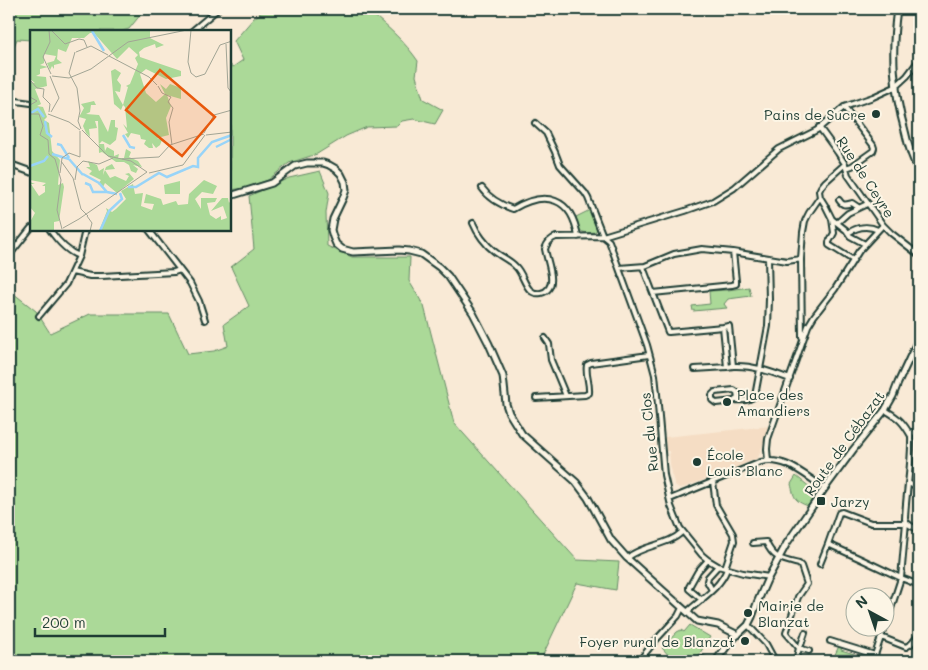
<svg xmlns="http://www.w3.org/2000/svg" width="928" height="670" font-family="Mali,sans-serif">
<rect width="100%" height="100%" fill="#f9ead6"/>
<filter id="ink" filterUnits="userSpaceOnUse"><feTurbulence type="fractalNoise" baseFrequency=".02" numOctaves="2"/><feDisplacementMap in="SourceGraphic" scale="10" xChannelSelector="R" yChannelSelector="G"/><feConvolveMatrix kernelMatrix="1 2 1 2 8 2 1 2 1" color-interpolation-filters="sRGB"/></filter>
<g filter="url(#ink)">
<path fill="#f5ddc4" d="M770,426L758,458L726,472L713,474L709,475V478L685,487L679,488L675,485L671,473L669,451H666L665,437Z"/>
<path fill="#abd998" stroke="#658b66" d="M9,9H145L129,29L122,31H31V40L17,39L9,58Z
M265,9H368L371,13C388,27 405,42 418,61L416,76L423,99L443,110L435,124L414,119L402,121L397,126L367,127L346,136L317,154L289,163L268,180L245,188L230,190V65L233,67L243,60L234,41L253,19Z
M320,171L329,193L326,213L327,246L352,257H410L409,281L424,306L454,423L577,560L619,562L616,590L577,583L540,661H9V290L36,311L50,333L90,314H169L188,354L214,351L228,346L224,324L249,306L231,267L254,249L249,196L289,178Z
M590,210L597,229L595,232C579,234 579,231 576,217Z
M749,287L751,296L728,299L724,304L727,308L693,311L692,306L710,304L709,291L728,290Z
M796,476L816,492L808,506C794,501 794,497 791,484Z
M690,625L710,637L695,661H683L677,657L673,660L662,648L677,632L681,630L684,632Z
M839,646H842L841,650L870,659L869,661H832Z"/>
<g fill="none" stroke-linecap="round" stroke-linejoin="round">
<g stroke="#1f3d34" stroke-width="8">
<path id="street" d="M192,31L218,9
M9,100L31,103
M844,107L873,145L874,148L873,151L852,166L846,168
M535,123L546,133L555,152L560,165L585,193L588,198L603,236L609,241L647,345L655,375L657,394L664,475L671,506L680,528L702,555L708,560L718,566L743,573L769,577
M819,127L838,153L845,164L848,175L883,225L891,233L919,255
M845,164L825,182L821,187L819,191L820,197L825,205L832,219L834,233L829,242V245L853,260
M482,188C489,198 501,205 513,209C545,190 572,197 578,237
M839,200C843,206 845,205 852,203L858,207
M832,219L846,230L850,236L865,244
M838,222L848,213L867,204
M473,223C477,233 486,245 494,251C501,257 510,260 516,267C522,273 524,284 530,290C533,293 536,294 541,293C560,289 547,262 545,249C547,243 550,239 556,237L603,236L685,211L713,201L734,188L779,149L817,130L844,107L873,97L895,87L907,76L919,60
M50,230C57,240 68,252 79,256
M149,230L190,283L199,301L205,320
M848,233C857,227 868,225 878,230
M9,254L12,252L31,228
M643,267L668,332H669L723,327L729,326L733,366L727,367L723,327
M619,268L645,266L674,254L702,249L733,252L787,261L801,259
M72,272L90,276H102L174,272L180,270
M653,293L732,285L736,284V281L733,252
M39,316L66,284L79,256L85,230
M802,337L801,259L803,232L805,221L809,213L820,197
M545,338L549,344L551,360L566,396
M733,366C753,365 771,372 790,379
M695,369L727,367
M734,390L737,392L738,398L734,401L716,403L712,400V395L715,392Z
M536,398L585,395L589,393C590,383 585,374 587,365L591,363L649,355
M737,400C744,401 750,400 755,396L768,326L769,299L768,258
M885,410C899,418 903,422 911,436L912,432L919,436
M911,436C912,464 906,491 905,519C906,525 914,527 919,530
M768,461L767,449L768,439L808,326L814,316L835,289L859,251L883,225
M713,482L716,505L733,534L734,541L725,568
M908,483L919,488
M670,499L761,462C786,456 805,476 825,488
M753,543L766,542C773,559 783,560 799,564L801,566L807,584L798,597L786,633L799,648L796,661
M627,558C644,544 668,546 682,532
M820,564L828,544
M712,590L707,581L708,577L718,566
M702,600L689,589V587L698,571L708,560
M687,612C701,599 720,588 727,569
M886,624L901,578L906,522L902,523H871L842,512L839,513L828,544L863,560L901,578L919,585
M748,625L766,644L773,657V661
M805,633L801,645L799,648L809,651
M881,637L906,647L911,644L919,635
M830,641L875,655
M639,661L655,641L678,616L682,608
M697,661L700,658L707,661
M873,661L884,628"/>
</g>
<g stroke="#1f3d34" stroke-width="9">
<path id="secondary" d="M897,9C891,52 893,89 905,131C908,145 912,159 919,171
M9,164L31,172
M230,196L272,183L295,166L307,163H323L329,165L336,169L341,174L345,182L346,190L343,198L333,219L331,230L333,237L336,244L342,249L353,252L399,250L409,251L421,254L439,267L448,276L473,313L489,344L503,376L506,404L509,413L522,434L576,482L588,498L611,540L627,558L697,621L718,625L738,635
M717,661L718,658L731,641L748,625L752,617L757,603L767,580L787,543L825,488L853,450L885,410L893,396L898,383L919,338"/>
</g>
<use href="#street" stroke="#fcf5e5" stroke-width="4"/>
<use href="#secondary" stroke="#fcf5e5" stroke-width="5"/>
</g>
</g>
<g fill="#1f3d34" stroke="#fcf5e5" stroke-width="2">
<circle cx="876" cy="114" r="5"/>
<circle cx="727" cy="402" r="5"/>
<circle cx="697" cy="462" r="5"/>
<rect x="816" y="496" width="10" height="10" rx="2.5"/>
<circle cx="748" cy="613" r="5"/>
<circle cx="745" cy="641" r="5"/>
</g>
<g text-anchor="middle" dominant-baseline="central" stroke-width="4" stroke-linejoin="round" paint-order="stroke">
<g font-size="14" fill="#1f3d34" stroke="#fcf5e5" text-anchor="start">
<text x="866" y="114" text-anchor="end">Pains de Sucre</text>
<text x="737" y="394">Place des<tspan x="737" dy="16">Amandiers</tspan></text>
<text x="707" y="454">École<tspan x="707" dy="16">Louis Blanc</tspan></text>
<text x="831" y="501">Jarzy</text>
<text x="758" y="605">Mairie de<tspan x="758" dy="16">Blanzat</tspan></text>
<text x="735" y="641" text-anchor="end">Foyer rural de Blanzat</text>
</g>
<g font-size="14" fill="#1f3d34" stroke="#fcf5e5">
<text transform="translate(866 177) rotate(57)">Rue de Ceyre</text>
<text transform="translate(649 432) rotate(-96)">Rue du Clos</text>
<text transform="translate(844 443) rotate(-54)">Route de Cébazat</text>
</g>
</g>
<g transform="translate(30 30)">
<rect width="201" height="201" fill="#f9ead6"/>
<path d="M0,0H120V8L134,15L126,18L125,14L114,18L109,22L110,27L151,41V46L136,49L116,39L110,44L116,63L126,72L135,64L130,54L136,59L140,54L151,58V69L137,65L141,76L136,88L139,105L127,108L132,110L130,115L126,118L122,113L123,118H119L114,114L116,110L111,109L110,105L101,103L98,108L95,104L98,103L93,94L97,98L95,77L93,75L91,80L84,74L81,41L85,39L91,43L87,50L91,55L90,62L85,61L93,75L98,57L96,56L100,54L108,34L105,28L108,25L99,17L87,29L64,3H60L54,8H42L36,22L28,19L27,29L32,33L24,35V39L22,36L20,40L17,33L24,31L26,26L14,24V33L10,35L18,37L10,39V44L6,46L16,47L17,56L5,59L11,74L7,76L13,77L17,87L14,90L19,93L22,121L30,130L28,155L33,153L34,157L29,191L24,192V201H0V192L5,183L0,177V152L5,154H1L9,166L15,162V156H12L16,153L0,150V52L5,53L0,49ZM64,71L66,75H61L60,82L56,84L69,85L78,102L81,90H85V97L88,98L86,110L80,115L72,111L69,114H74L75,121L77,117L84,121V126L89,124L88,128H94L96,119L101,122L99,127L108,131L112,137L103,135L108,139L106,143L101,141L99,135L94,132H86L72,122L69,123L68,91H65L67,98L59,99L60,107L56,103L53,96L56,89L49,87L54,78L51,74ZM58,131L67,135L69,141L74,138L73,145L76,137L82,134L85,139L75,140L80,148L85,146L96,151L99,146L95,144L99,143L104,149L87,163L75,153L73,157L68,154L71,150L59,144L62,141L56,137H60ZM174,150L187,156L183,164L172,162L165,169L171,179V168H187L185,172L177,173L180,185L186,189L191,186V190L197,188L193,176L181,181L192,168H198L199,173L201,170V201H69L77,181L76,178L82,182L86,179L96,169L91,161L103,154L105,164L113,163L111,176L122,180L124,174L114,173L116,164L131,169L133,175L146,171L148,175L158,174L159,164ZM150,151V164H135L134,155Z" fill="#abd998"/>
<path fill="none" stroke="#98d4f8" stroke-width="2.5" d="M62,1L74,21M1,83L8,79L14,87M15,91L17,103L22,107M93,105L100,117L105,118M27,114L31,115L39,128M186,117L202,109M22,124L39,129M39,129L53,145M0,136L14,131L18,126M53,144L69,153L77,162L87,164M55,153L60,155L63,162H77M98,157H106L129,143L137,147L163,136L168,137V128L182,112L202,105M70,201L79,181L92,169L90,163"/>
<path fill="none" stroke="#a2a595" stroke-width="1" d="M19,0L20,12L13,27L21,44M21,0L35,14L49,9L54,10L57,17M161,0L158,32L161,43L166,47L175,44L190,15L202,11M196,14L198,58L202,63M45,22L39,43L47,58L50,81L48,91L51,99M46,22L61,16L78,25M79,26L119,47L127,55M20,46L29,68L21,82M22,46L39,48L61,39L98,12L157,0M0,50L7,58L14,59L13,67L20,74L19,82M128,56L132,63L141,67L138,72L143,78L139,92L142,115M0,67L7,71L0,75M0,84H9L13,96L10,105L18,110L19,124L25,129L31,150L27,180L32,199M18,84L39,92L50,100M52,100L78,126L101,131L117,142M174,103L184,85L202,80M176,105L202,102M92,129L129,127L140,115L174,104M31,131L43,148L51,179L58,186M30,143L32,128L39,123L50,127V101M119,143L153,135L175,105M45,150L47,137L53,131L69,134L83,128M57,186L62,193L60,201M49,189L117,142M33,198L49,189"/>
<path fill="#e8590c" fill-opacity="0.15" stroke="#e8590c" stroke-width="2.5" d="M130,40L185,87L152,126L96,80Z"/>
<rect width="201" height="201" fill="none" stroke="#1f3d34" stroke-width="2.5"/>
</g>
<rect width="928" height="670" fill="none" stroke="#fcf5e5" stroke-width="30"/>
<rect x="15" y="15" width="898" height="640" fill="none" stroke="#1f3d34" stroke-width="2" filter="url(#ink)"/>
<g transform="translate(870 612) rotate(320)"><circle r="24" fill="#fcf5e5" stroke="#a4ab9e"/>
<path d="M0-4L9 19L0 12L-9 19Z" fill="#1f3d34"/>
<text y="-8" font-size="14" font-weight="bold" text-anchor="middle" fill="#1f3d34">N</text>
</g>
<path d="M35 628v8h130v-8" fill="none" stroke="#1f3d34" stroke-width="2.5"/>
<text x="42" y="628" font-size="15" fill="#1f3d34" stroke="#fcf5e5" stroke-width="4" paint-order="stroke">200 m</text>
</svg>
